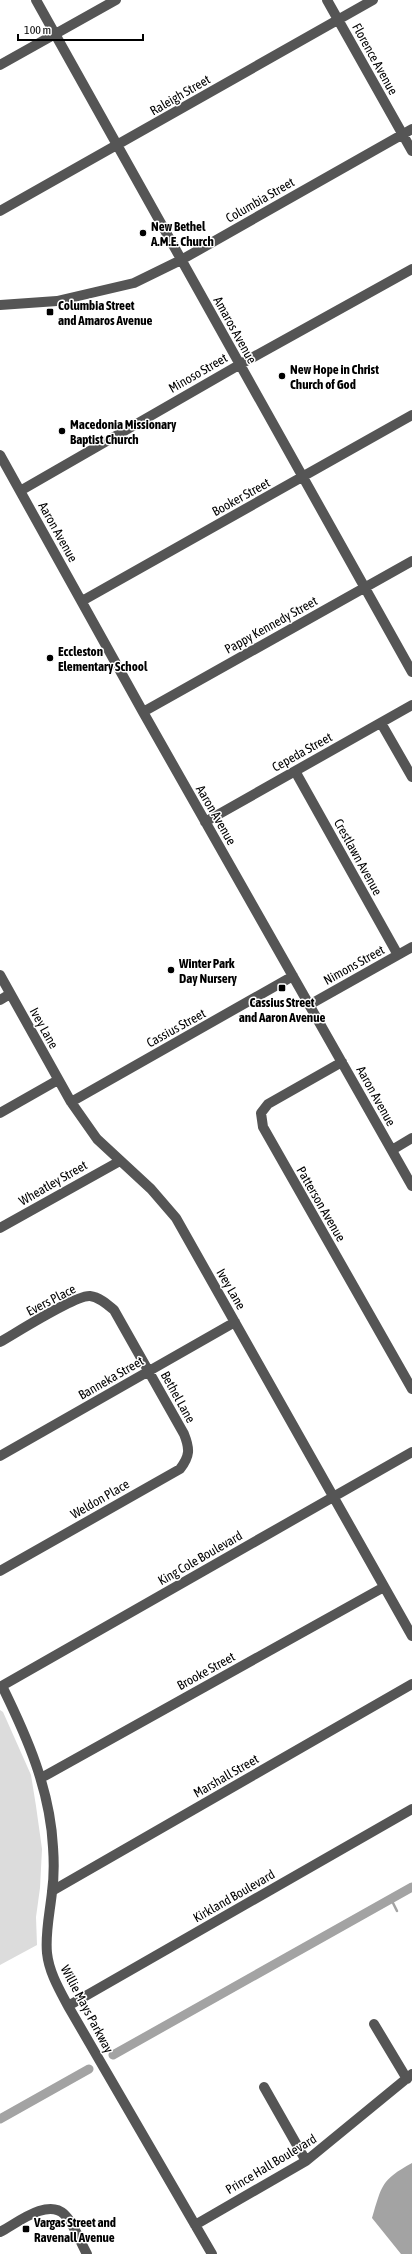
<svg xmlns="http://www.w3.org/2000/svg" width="412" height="2254" font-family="'Asap Condensed',sans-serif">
<rect width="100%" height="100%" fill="#fff"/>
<path fill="#dcdcdc" d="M0,1710L3,1712L31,1775L36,1806L42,1849L40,1888L36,1917L37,1945L0,1965Z"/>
<path fill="#a3a3a3" d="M412,2163V2254H401L372,2218C382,2185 381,2180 412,2163Z"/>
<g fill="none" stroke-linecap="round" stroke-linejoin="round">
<path stroke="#a3a3a3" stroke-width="2.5" d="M391,1899L397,1911"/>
<path stroke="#a3a3a3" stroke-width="9" d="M113,2055L412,1887
M0,2119L89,2069"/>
<path stroke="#555" stroke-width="10" d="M36,0L412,672
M327,0L412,151
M0,65L116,0
M0,211L373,0
M0,305L57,301L134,283L181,260L412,129
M0,455L143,712L412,1186
M20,491L239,365L412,269
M82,601L412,415
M143,712L412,561
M381,723L412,777
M295,771L398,955
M205,822L412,705
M0,975L71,1102L97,1139L151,1189L176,1218L412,1636
M0,1000L10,994
M309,1005L412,947
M342,1062L268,1104L261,1113L263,1127L412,1389
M71,1102L293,976
M0,1113L58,1080
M392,1150L412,1138
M0,1228L120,1161
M0,1342C16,1333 75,1295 90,1296C99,1297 107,1304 114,1310L184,1434C190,1449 190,1456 180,1469L0,1571
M0,1456L235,1322
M2,1686C27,1737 50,1789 53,1847C54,1861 54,1878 52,1892C50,1912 45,1933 47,1953C49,1972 59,1989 68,2006L212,2254
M0,1687L412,1452
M41,1778L384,1587
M52,1891L412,1684
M68,2006L412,1809
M374,2024L407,2079
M264,2087L306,2161
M195,2225L306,2161L412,2074
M0,2232C16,2224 47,2198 64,2214C74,2223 80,2242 87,2254"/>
</g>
<g fill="#000" stroke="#fff" stroke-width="1.5">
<circle cx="143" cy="233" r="4"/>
<rect x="46" y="308" width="8" height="8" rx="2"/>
<circle cx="282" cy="376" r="4"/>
<circle cx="62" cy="431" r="4"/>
<circle cx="50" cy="658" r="4"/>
<circle cx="171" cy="970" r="4"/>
<rect x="278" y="984" width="8" height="8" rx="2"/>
<rect x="22" y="2225" width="8" height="8" rx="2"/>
</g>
<g text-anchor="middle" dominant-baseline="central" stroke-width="3" stroke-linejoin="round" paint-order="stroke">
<g font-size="13" fill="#000" stroke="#fff">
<text transform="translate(375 59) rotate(61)">Florence Avenue</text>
<text transform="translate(180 95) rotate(-30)">Raleigh Street</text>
<text transform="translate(260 200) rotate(-30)">Columbia Street</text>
<text transform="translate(235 330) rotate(61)">Amaros Avenue</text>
<text transform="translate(198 373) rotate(-30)">Minoso Street</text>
<text transform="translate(241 497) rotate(-29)">Booker Street</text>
<text transform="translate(58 532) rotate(61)">Aaron Avenue</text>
<text transform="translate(271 625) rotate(-29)">Pappy Kennedy Street</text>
<text transform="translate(302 752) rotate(-29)">Cepeda Street</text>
<text transform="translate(216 815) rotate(60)">Aaron Avenue</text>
<text transform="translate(358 857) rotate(61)">Crestlawn Avenue</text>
<text transform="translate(354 965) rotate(-29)">Nimons Street</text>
<text transform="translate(44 1028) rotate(61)">Ivey Lane</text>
<text transform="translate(176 1028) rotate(-29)">Cassius Street</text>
<text transform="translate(376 1096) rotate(61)">Aaron Avenue</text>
<text transform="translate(53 1183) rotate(-30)">Wheatley Street</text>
<text transform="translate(321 1204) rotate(60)">Patterson Avenue</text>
<text transform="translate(231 1289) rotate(60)">Ivey Lane</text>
<text transform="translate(51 1300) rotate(-27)">Evers Place</text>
<text transform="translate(111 1378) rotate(-30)">Banneka Street</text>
<text transform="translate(178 1397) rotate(61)">Bethel Lane</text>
<text transform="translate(100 1499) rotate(-30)">Weldon Place</text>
<text transform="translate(200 1558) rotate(-30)">King Cole Boulevard</text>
<text transform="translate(206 1671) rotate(-29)">Brooke Street</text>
<text transform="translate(226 1776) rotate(-30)">Marshall Street</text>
<text transform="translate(234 1896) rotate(-30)">Kirkland Boulevard</text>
<text transform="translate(87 2009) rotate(62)">Willie Mays Parkway</text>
<text transform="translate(271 2164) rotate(-31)">Prince Hall Boulevard</text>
</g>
<g font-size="13" font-weight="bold" fill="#000" stroke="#fff" text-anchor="start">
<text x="151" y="226">New Bethel<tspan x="151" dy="15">A.M.E. Church</tspan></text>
<text x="58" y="305">Columbia Street<tspan x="58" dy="15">and Amaros Avenue</tspan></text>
<text x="290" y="369">New Hope in Christ<tspan x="290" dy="15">Church of God</tspan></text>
<text x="70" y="424">Macedonia Missionary<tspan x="70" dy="15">Baptist Church</tspan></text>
<text x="58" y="651">Eccleston<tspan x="58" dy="15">Elementary School</tspan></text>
<text x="179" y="963">Winter Park<tspan x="179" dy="15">Day Nursery</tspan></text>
<text x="282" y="1002" text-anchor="middle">Cassius Street<tspan x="282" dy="15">and Aaron Avenue</tspan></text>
<text x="34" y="2222">Vargas Street and<tspan x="34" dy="15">Ravenall Avenue</tspan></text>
</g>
</g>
<path d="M18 34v6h125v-6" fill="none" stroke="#000000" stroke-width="2"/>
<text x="24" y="34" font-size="12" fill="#000000" stroke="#ffffff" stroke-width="3" paint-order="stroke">100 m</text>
</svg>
